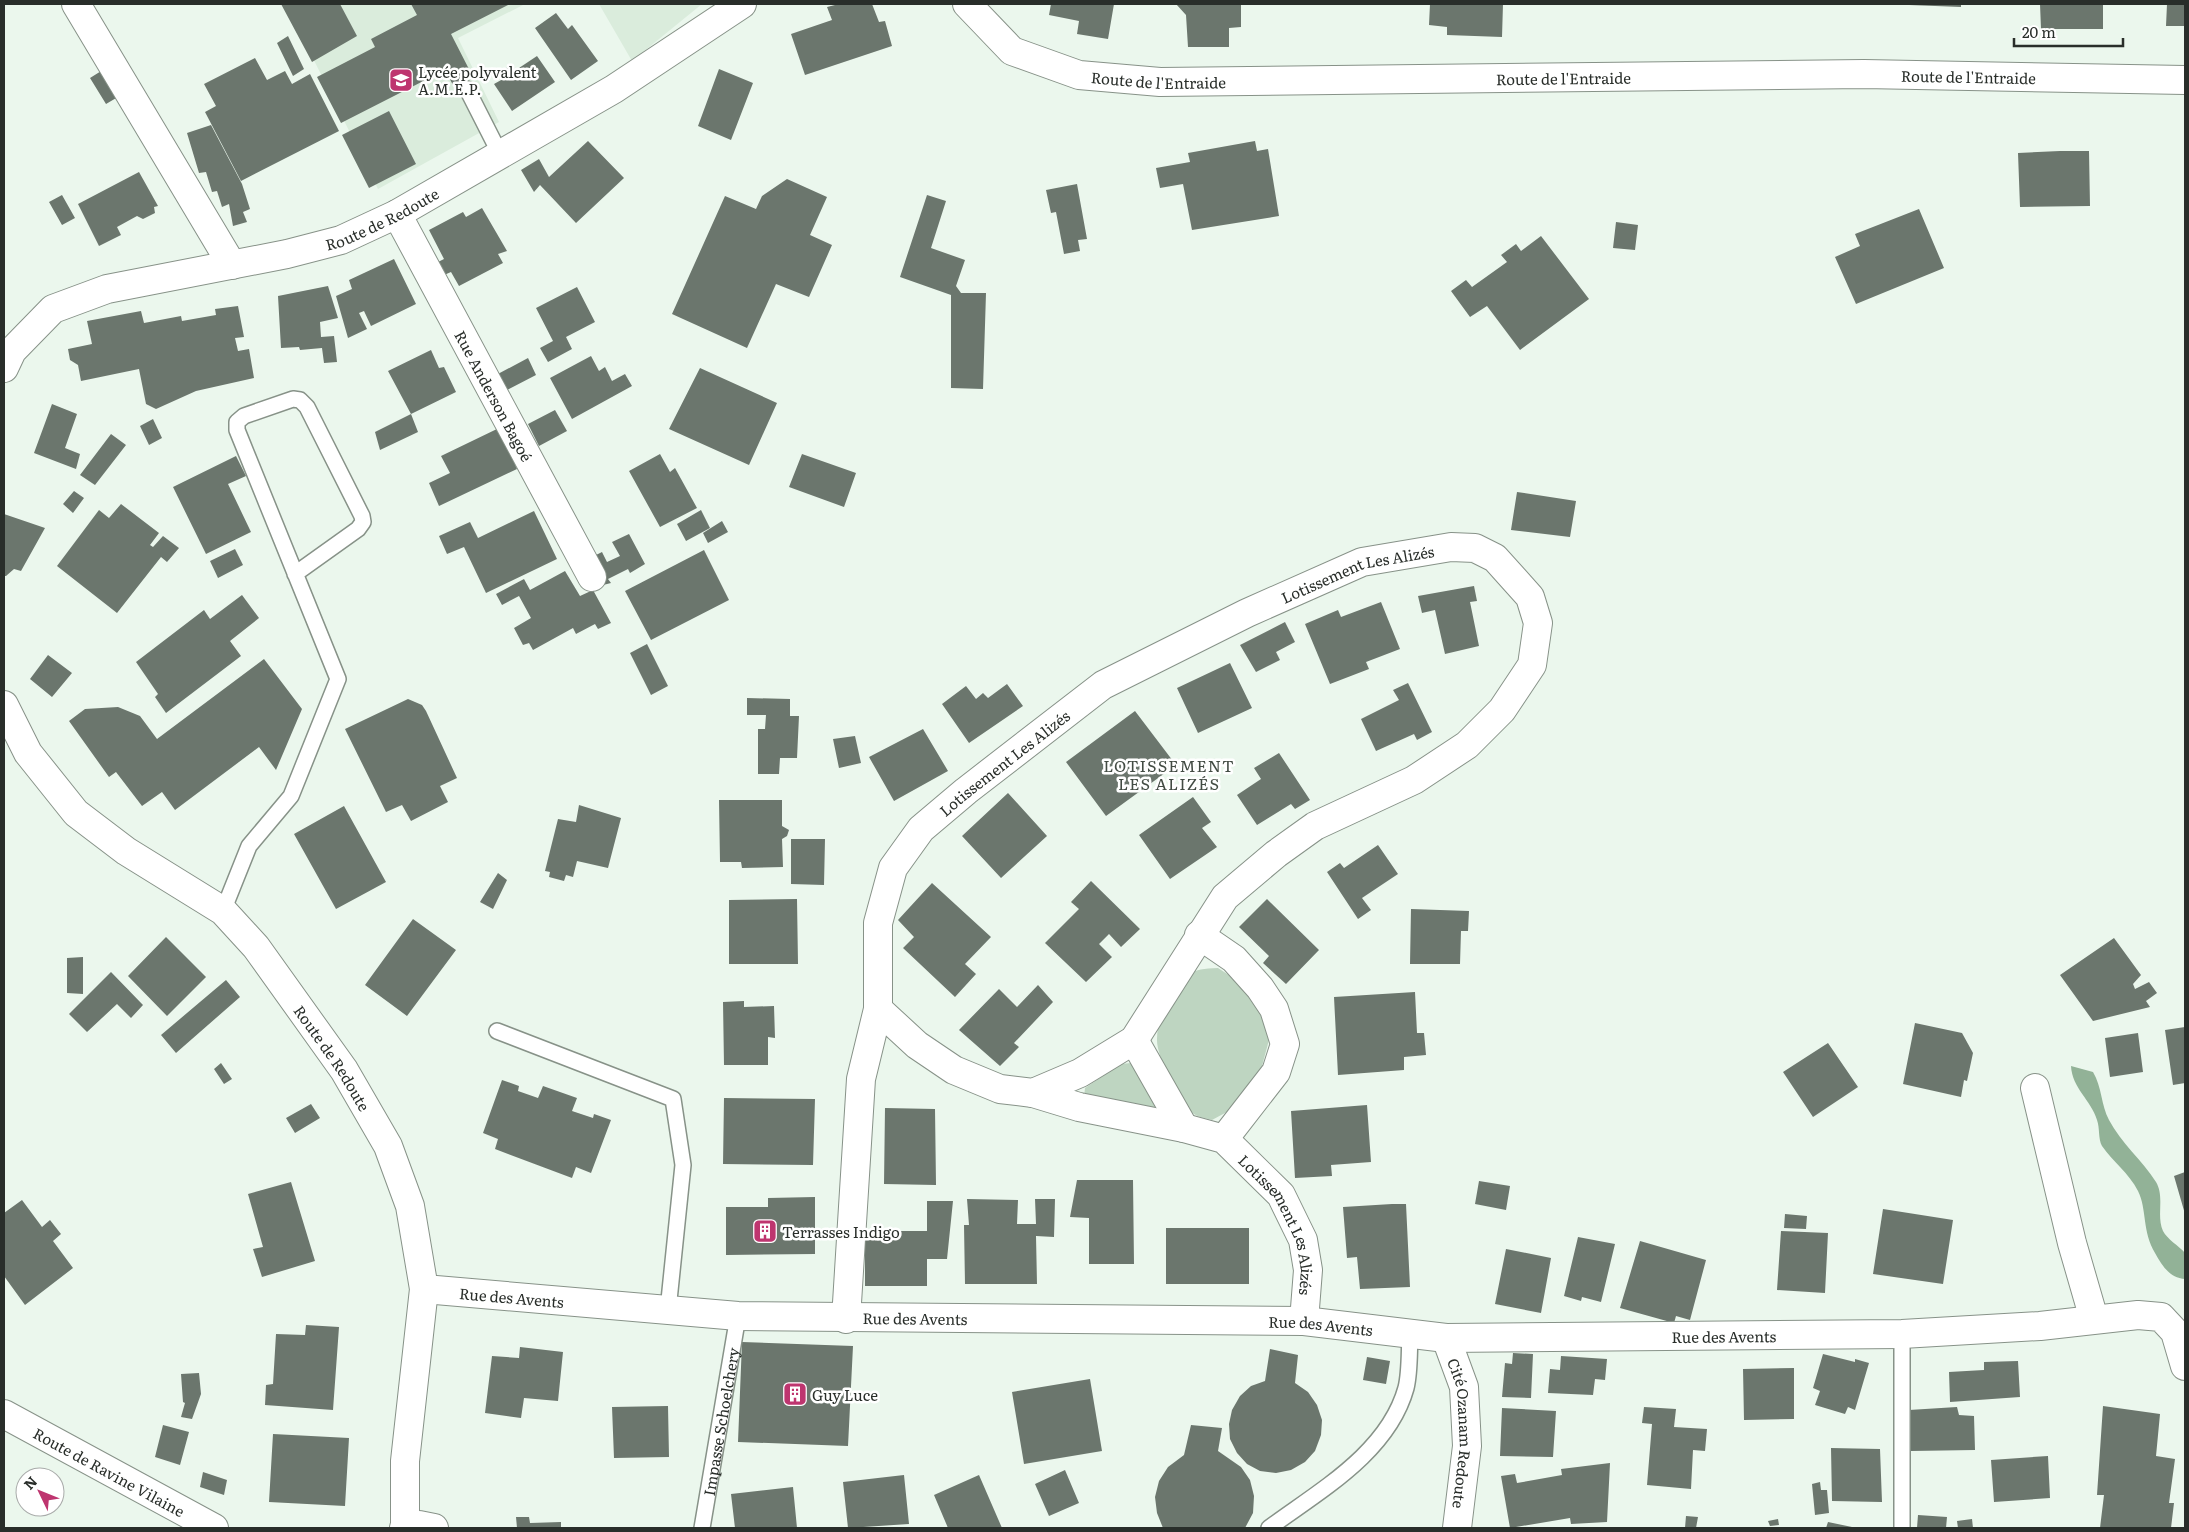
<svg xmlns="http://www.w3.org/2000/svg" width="2189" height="1532" font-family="Literata,serif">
<rect width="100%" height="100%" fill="#ebf7ed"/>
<path fill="#daecdc" d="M286,4H525L458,38L499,122L378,189Z
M599,4H702L632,61Z"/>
<path fill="#bed5c1" d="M1218,968L1241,983L1260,1012L1269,1040L1259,1077L1236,1107L1212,1120C1206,1118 1198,1117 1194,1114C1179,1104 1156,1056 1157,1039C1157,1022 1164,1010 1173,996C1188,973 1189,969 1218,968Z
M1131,1063L1139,1068L1156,1106L1153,1112L1084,1097L1085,1088L1121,1064Z"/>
<path fill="#92b297" d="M2071,1066L2093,1072C2102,1087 2101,1105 2109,1120C2121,1143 2142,1160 2156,1182C2165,1197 2156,1216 2163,1231C2167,1239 2179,1246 2185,1253V1279C2170,1278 2162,1266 2155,1253C2142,1232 2147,1209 2138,1191C2129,1173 2113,1162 2102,1146C2098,1139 2100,1128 2097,1120C2091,1100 2072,1088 2071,1066Z"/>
<path fill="#6b766d" d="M281,4H340L357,36L312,62Z
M411,4H510L451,34L472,75L453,85L445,70L341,123L317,77L375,47L371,39L417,15Z
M839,4H872L879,22L885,21L892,46L805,75L791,34L832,20L827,7Z
M1051,4H1114L1108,39L1077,34L1079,21L1049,15Z
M1176,4H1241V27L1229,28V47H1188L1186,15Z
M1430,4H1503L1502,37L1447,35V27L1429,25Z
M1909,4H1961V7L1909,5Z
M2040,4H2103V29H2041Z
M2167,4H2185V26H2166Z
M556,13L568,29L572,25L598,61L571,80L535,28Z
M288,36L304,69L293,76L277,43Z
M537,56L555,82L512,111L494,84L503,79L500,73L509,66L513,72Z
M255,58L267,80L285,71L292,84L310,74L339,131L241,181L205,112L216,106L204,84Z
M106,68L123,94L106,104L90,78Z
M719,69L753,83L731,140L698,126Z
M389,111L416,164L369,188L342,135Z
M211,125L242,184L250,209L243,212L247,222L233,226L229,204L222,207L217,191L212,192L206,172L199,173L187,133Z
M588,141L624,178L576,223L540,185L534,192L521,170L539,159L549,177Z
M1255,141L1257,151L1268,149L1279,216L1192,230L1183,184L1160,188L1156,168L1190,162L1188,153Z
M2060,151H2089L2090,206L2020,207L2018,153Z
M139,172L158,206L154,207L155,213L143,219L137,216L117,227L121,235L99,246L78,204Z
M787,179L827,197L810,235L832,245L809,297L776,284L747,348L672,314L725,196L756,209L762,196Z
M1077,184L1087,239L1078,240L1080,251L1064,254L1056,212L1051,213L1046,190Z
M62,195L75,218L62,225L49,202Z
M927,195L946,201L931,248L965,260L956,286L961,293H986L983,389L951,388V295L900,277Z
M482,208L507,251L498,254L503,263L459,286L451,272L444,275L438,262L444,259L429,230L463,212L466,217Z
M1919,209L1944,268L1856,304L1835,257L1860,246L1855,234Z
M1616,222L1638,225L1635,250L1613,248Z
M1541,236L1589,299L1520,350L1487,306L1470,317L1451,291L1466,280L1472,287L1507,262L1501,255L1516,244L1521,251Z
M394,259L416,304L371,326L364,311L359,313L367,329L348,338L336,296L352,289L349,280Z
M328,286L338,318L320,322L321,337L334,336L337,362L324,363L322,348L300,350L299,347L281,348L278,296Z
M577,287L595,322L566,337L572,349L548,362L540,348L553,341L536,308Z
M238,306L244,337L235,338L238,351L249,349L254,378L196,391L156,409L146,404L139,369L81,381L78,365L70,360L68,349L92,344L87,321L141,311L144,323L181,316L182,321L216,315L215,309Z
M431,350L439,368L444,367L456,392L411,414L388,371Z
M591,356L599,371L605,367L612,381L625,374L632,386L572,419L550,378Z
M528,358L536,375L505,391L496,375Z
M700,368L777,403L749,465L669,429Z
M52,404L77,414L65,448L80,454L76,469L34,453Z
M555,410L567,431L539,446L528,424Z
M411,414L418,432L380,450L375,432Z
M153,419L162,438L149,445L140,426Z
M499,428L517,469L439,506L429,483L450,473L441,456Z
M111,434L126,445L95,485L80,475Z
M660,454L670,472L675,468L697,508L660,527L629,471Z
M802,454L856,473L844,507L789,487Z
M236,456L246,476L228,484L251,532L206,554L173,487Z
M74,491L84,498L73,513L63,504Z
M1517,492L1576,501L1570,537L1511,530Z
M121,504L159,533L150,545L153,547L163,536L179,548L167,562L161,557L117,613L57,566L99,510L109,518Z
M701,510L710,528L686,541L677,524Z
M534,511L557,559L486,593L464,547L447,554L439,536L470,522L478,538Z
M4,514L45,528L21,571L14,569L6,576H4Z
M722,521L728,532L708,543L703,533Z
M629,534L645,564L630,573L628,569L608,579L611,583L603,585L588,559L602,552L607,562L620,556L612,542Z
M235,549L243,565L218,578L210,561Z
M704,550L729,600L651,640L625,591Z
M565,571L580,596L593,590L611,623L598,629L595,624L576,634L573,628L533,650L529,643L523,645L514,628L531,618L519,596L502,605L496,594L524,579L530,590Z
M1474,586L1477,601L1470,602L1479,646L1445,654L1435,610L1422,613L1418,596Z
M242,595L259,618L230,641L241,656L166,713L155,697L158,694L136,662L204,610L210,619Z
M1381,602L1400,649L1366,662L1369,669L1330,684L1305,624L1338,610L1341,617Z
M1285,622L1295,642L1276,652L1280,660L1256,672L1240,645Z
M647,644L668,686L651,695L630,653Z
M48,655L72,673L52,697L30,679Z
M264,659L302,709L276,770L259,747L175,810L162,792L142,806L116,772L109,777L69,721L85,709L118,707L140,716L157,739Z
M1230,663L1252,708L1198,733L1177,688Z
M1408,683L1432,732L1417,740L1414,734L1376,751L1361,719L1399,700L1393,690Z
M1007,684L1023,706L969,743L942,704L966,686L976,699L983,693L988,698Z
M747,698L790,699V716H799L797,758H780L779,774H758V729H765L766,715H747Z
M408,699L422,705L426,711L457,778L440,786L448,802L411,821L402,805L386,812L345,729Z
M1135,711L1176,765L1106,816L1066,762Z
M923,729L948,771L894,801L869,757Z
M855,736L861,763L839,768L833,739Z
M1279,753L1310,800L1295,809L1291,804L1257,825L1237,795L1261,779L1254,768Z
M1008,793L1047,836L1001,878L962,836Z
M1193,797L1211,822L1202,828L1217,847L1170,879L1139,835Z
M719,800H782V826L789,830L787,836L782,839L783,867L742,868L741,862H720Z
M579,805L621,818L608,868L577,861L573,877L566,875L564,881L549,877L550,872L545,871L558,819L576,822Z
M344,806L386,882L336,909L294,834Z
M791,839H825L824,885L791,884Z
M1378,845L1398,874L1362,898L1371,910L1358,919L1327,872L1340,863L1344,868Z
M498,873L507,880L493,909L480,902Z
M1091,881L1140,929L1121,947L1109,934L1099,944L1112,957L1086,982L1045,943L1079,909L1071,902Z
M932,883L991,937L965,964L976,974L955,997L903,948L914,937L898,920Z
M797,899L798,964H729V900Z
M1267,899L1319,950L1286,984L1263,963L1269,956L1239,927Z
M1411,909L1469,911L1468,931H1461L1460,964H1410Z
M413,919L456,950L407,1016L365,985Z
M166,937L206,977L167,1016L128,976Z
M2114,938L2141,975L2133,984L2135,989L2149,982L2157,993L2146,1001L2150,1007L2093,1021L2060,975Z
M83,957V994L67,993V958Z
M111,972L143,1005L131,1018L117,1004L87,1032L69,1014Z
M226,980L240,997L176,1053L161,1035Z
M1038,985L1053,1002L1014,1043L1019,1047L1000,1066L959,1030L999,989L1017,1007Z
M1415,992L1417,1033H1424L1426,1055L1404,1057V1070L1338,1075L1334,997Z
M744,1001V1007L774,1006L775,1038L768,1037V1065H724L723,1002Z
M1915,1023L1962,1033L1973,1053L1967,1081L1964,1080L1961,1097L1903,1084Z
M2185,1027V1083L2173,1085L2165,1030Z
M2138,1033L2143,1072L2110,1077L2105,1038Z
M1828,1043L1858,1087L1813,1117L1783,1072Z
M221,1063L232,1079L224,1084L214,1069Z
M502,1080L519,1086L518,1091L538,1098L543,1086L577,1098L572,1111L593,1118L594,1114L611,1120L591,1173L576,1167L572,1178L495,1149L498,1139L483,1133Z
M724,1098L815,1099L813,1165L723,1164Z
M311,1104L320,1118L295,1133L286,1118Z
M1367,1105L1371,1162L1331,1165L1332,1176L1295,1178L1291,1111Z
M885,1108L935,1109L936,1185L884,1184Z
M2185,1172V1214L2174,1176Z
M1077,1180H1133L1134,1264H1089V1218L1070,1217Z
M1479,1181L1510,1186L1506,1210L1475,1204Z
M291,1182L315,1261L262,1277L253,1249L263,1247L248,1194Z
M815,1197V1254L726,1255V1207H768V1198Z
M967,1199L1018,1200L1017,1224H1036L1035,1199H1055L1054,1237L1036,1236L1037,1284H965L964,1225H969Z
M22,1200L42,1227L50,1220L61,1234L53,1241L73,1268L25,1305L4,1276V1213Z
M927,1201H953L947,1259H927V1286H865V1231H927Z
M1392,1204H1406L1410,1287L1360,1289L1357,1257L1347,1258L1343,1207Z
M1883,1209L1953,1220L1943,1284L1873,1274Z
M1785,1214L1807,1216L1806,1229L1784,1228Z
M1166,1228H1249V1284H1166Z
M1781,1231L1828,1233L1825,1293L1777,1290Z
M1578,1237L1615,1244L1601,1302L1582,1297L1581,1301L1564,1296Z
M1640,1241L1706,1260L1690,1320L1676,1316L1674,1323L1620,1308Z
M1506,1249L1551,1258L1541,1313L1495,1304Z
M306,1325L339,1327L333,1410L265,1405L266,1385L273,1384L276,1334L305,1335Z
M742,1342L853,1346L848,1446L738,1442Z
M520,1347L563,1352L558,1401L524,1398L521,1418L485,1413L492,1356L519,1358Z
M1270,1349L1298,1355L1295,1383L1308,1392L1317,1405L1322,1420L1321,1435L1315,1451L1305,1462L1291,1470L1276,1473L1260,1471L1247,1464L1237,1453L1230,1439L1229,1424L1232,1410L1240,1396L1251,1386L1265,1381Z
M1513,1353L1533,1354L1531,1398L1502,1397L1505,1363L1512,1364Z
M1823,1354L1855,1362V1359L1869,1363L1855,1410L1848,1407L1845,1414L1815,1405L1820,1391L1813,1388Z
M1561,1356L1607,1359L1605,1380L1595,1379L1593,1395L1548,1393L1550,1369L1560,1370Z
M1367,1357L1390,1361L1386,1384L1363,1380Z
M2018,1361L2020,1397L1950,1402L1949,1372L1984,1370V1362Z
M1794,1368V1419L1744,1420L1743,1369Z
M199,1373L201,1394L192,1419L181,1417L185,1403L183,1402L181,1374Z
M1090,1379L1102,1451L1024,1464L1012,1392Z
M668,1406L669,1457L614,1458L612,1407Z
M2103,1406L2160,1414L2156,1456L2175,1459L2169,1503H2174L2171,1528H2100L2104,1495H2097Z
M1644,1407L1676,1409L1674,1427L1707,1429L1705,1451L1693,1450L1691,1489L1647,1485L1652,1424L1642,1423Z
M1957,1407L1959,1415L1974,1416L1975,1450L1911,1451L1909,1410Z
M1502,1408L1556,1411L1553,1457L1500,1456Z
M163,1425L189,1432L180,1465L155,1457Z
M1191,1425L1222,1428L1218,1451L1241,1467L1250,1480L1254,1496L1253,1513L1245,1528H1163L1157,1513L1155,1497L1159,1481L1168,1467L1184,1455Z
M273,1434L349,1438L345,1506L269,1502Z
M1831,1448L1880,1449L1882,1502L1832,1501Z
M2048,1456L2050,1498L1994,1502L1991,1460Z
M1610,1463L1607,1522L1571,1524L1570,1518L1510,1528L1501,1476L1515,1474L1517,1483L1562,1475L1561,1469Z
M1065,1470L1079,1503L1049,1516L1035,1484Z
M203,1472L227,1480L224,1495L200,1487Z
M904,1475L909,1524L848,1528L843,1482Z
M979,1475L1002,1528H948L934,1495Z
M1820,1482L1821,1490H1827L1829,1513L1815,1515L1812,1484Z
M793,1487L797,1528H735L731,1494Z
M1918,1515L1947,1517L1946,1528H1917Z
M1686,1516L1698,1517L1696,1528H1685Z
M516,1517H529L530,1523L561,1522V1528H517Z
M1778,1519L1779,1525L1770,1526L1768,1521Z
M1972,1519L1973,1528H1958L1957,1521Z
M1828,1522L1852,1527V1528H1826Z"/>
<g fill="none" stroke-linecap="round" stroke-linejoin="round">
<g stroke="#879288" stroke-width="18">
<g id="service">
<path d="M467,89L501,156"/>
<path d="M223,911L249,846L291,796L338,679L237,430V422L244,416L293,399L300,400L307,407L362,516L363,522L358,529L295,574"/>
<path d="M497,1031L673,1099L683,1165L668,1310"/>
<path d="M1902,1334V1528"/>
<path id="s1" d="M702,1528L738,1316"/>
<path d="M1269,1528C1319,1491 1388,1453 1406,1388C1410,1372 1409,1352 1410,1335"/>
</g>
</g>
<g stroke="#879288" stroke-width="30">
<g id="minor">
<path d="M76,4L232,265"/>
<path id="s2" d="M397,214L592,577"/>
<path d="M1199,935L1234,959L1260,988L1274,1009L1285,1044L1276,1072L1224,1139"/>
<path d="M1134,1040L1184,1128"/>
<path d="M2035,1088L2072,1243L2094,1319"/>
<path id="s3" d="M1033,1093L1079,1107L1184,1128L1224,1139L1281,1195L1303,1240L1308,1270L1304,1321"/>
<path id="s4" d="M424,1289L738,1316L1304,1321L1446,1338L1902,1334L2040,1326L2138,1315L2161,1317L2175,1332L2185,1366"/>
<path id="s5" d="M846,1319L861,1079L878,1009V923L893,868L921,829L966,791L1103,685L1247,613L1362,562L1451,547L1475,548L1495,558L1530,597L1538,623L1532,665L1502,710L1467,745L1414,780L1315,826L1276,854L1225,897L1134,1040L1080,1073L1033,1093L1000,1089L954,1070L917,1045L878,1009"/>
<path id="s6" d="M1446,1338L1464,1387L1467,1446L1457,1528"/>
</g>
</g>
<g stroke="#879288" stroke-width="30">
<g id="tertiary">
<path id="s7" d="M967,4L1012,51L1079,75L1160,82L1864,74L2185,80"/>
</g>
</g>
<g stroke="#879288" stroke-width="30">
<g id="secondary">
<path id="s8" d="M4,368L12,351L53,309L107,289L287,254L341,240L397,214L614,89L742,4"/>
<path id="s9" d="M4,705L28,753L76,813L126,851L223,911L256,947L344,1070L388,1146L410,1206L424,1289L405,1461V1528"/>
<path id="s10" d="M4,1414L214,1528"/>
<path d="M404,1528L419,1525L434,1528"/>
</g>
</g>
<use href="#service" stroke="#fff" stroke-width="15"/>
<use href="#minor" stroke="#fff" stroke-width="28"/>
<use href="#tertiary" stroke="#fff" stroke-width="28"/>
<use href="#secondary" stroke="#fff" stroke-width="28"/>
</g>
<defs>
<g id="school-square" transform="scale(1.25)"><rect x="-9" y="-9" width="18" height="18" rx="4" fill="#be356f" stroke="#fff"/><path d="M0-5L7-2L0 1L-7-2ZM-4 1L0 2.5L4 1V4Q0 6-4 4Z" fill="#fff"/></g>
<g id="building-square" transform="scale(1.25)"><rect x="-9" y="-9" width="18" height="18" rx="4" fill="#be356f" stroke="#fff"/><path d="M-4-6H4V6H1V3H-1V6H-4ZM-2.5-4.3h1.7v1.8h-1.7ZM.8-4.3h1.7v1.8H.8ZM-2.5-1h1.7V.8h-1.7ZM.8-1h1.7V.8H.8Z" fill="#fff"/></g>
</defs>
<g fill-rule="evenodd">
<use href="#school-square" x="401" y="80"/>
<use href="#building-square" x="765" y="1231"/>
<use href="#building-square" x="795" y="1394"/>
</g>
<g text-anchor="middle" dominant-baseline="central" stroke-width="5" stroke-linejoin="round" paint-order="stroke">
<g font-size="15" fill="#292e2a" stroke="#fff" text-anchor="start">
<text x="418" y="71">Lycée polyvalent<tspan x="418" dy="17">A.M.E.P.</tspan></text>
<text x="782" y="1231">Terrasses Indigo</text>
<text x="812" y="1394">Guy Luce</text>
</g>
<g font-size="15" fill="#292e2a" stroke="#fff">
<text stroke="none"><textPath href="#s7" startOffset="1026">Route de l'Entraide</textPath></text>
<text stroke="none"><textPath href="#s7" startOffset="621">Route de l'Entraide</textPath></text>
<text stroke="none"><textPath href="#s7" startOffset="216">Route de l'Entraide</textPath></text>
<text stroke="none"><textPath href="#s8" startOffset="420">Route de Redoute</textPath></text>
<text stroke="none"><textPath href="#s2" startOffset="206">Rue Anderson Bagoé</textPath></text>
<text stroke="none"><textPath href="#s5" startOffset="1015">Lotissement Les Alizés</textPath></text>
<text stroke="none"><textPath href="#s5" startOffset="610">Lotissement Les Alizés</textPath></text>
<text stroke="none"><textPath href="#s9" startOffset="491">Route de Redoute</textPath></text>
<text stroke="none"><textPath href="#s3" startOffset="302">Lotissement Les Alizés</textPath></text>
<text stroke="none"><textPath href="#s4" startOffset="88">Rue des Avents</textPath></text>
<text stroke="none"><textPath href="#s4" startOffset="492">Rue des Avents</textPath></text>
<text stroke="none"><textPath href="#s4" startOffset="898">Rue des Avents</textPath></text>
<text stroke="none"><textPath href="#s4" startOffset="1302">Rue des Avents</textPath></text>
<text stroke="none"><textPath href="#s1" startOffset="108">Impasse Schoelchery</textPath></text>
<text stroke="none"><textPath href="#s6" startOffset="98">Cité Ozanam Redoute</textPath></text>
<text stroke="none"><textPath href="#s10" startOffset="120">Route de Ravine Vilaine</textPath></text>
</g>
<g font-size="16" letter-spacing="1" fill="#424b43" stroke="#fff">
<text x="1169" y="765">LOTISSEMENT<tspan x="1169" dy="18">LES ALIZÉS</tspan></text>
</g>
</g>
<rect width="2189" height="1532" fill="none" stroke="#292e2a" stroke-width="10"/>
<g transform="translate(40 1492) rotate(313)"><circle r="24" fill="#ffffff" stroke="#a9abaa"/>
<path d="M0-4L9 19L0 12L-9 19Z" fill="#be356f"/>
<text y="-8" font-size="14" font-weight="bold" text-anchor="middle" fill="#292e2a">N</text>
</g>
<path d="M2014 38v8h109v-8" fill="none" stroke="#292e2a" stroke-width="2.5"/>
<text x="2022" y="38" font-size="15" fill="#292e2a" stroke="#ffffff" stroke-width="4" paint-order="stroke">20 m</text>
</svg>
